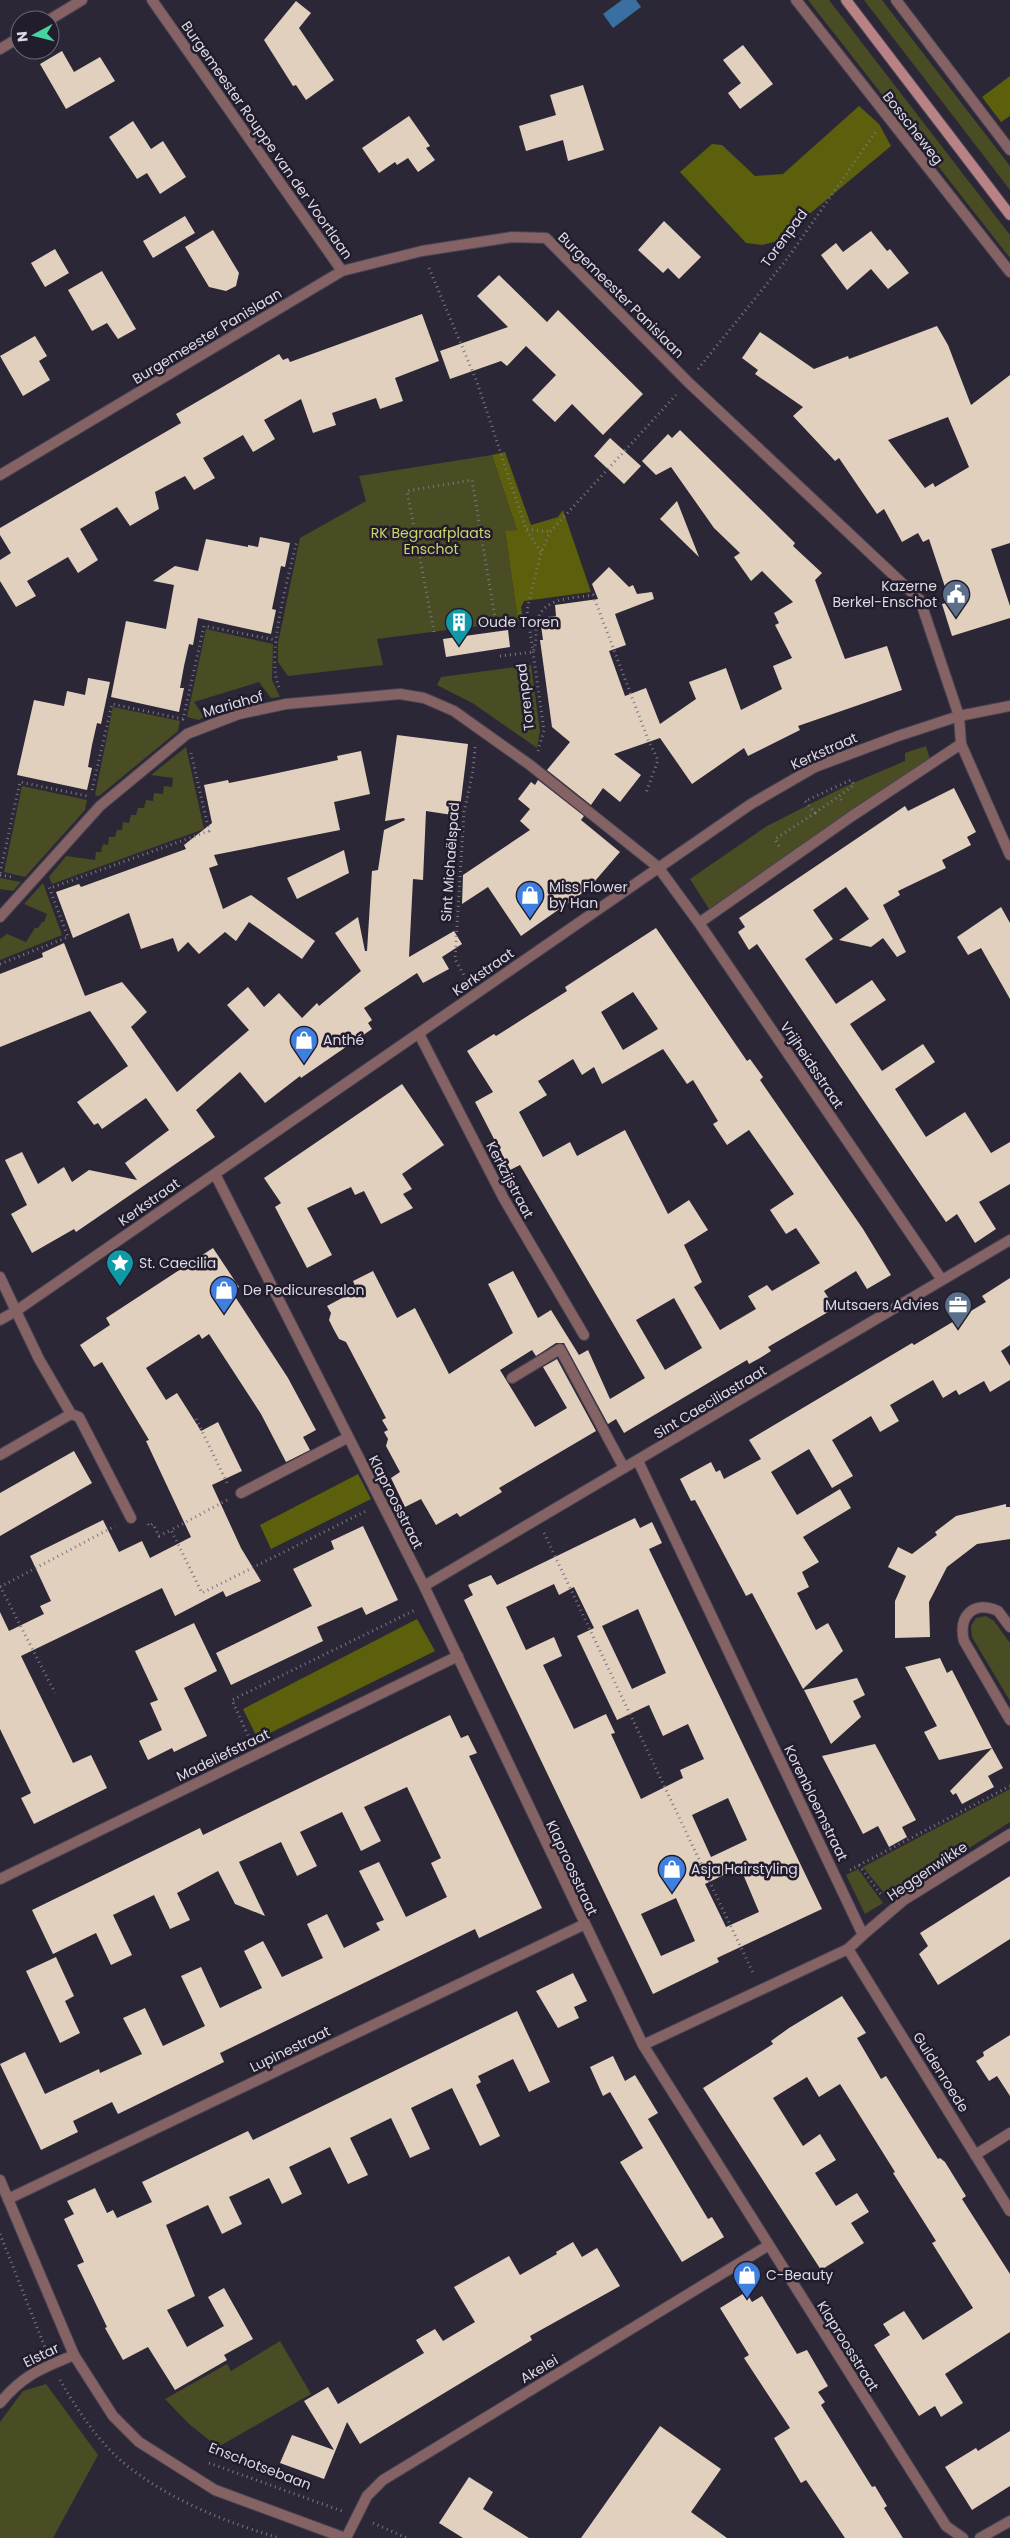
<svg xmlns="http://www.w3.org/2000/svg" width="1010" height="2538" font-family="Poppins,sans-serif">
<rect width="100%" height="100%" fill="#2c2737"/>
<path fill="#4a4c23" d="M808,0H829L1010,235V258Z
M864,0H882L1010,166V190Z
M492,455L517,530L505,532L518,621L377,639L383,665L288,676L278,662V643L300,538L366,501L359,476Z
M206,629L273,644L272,680L280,697L271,698L259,682L194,702L204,717L199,720L187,717Z
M531,665L540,731L537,748L474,704L437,685L441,677Z
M113,707L180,721L178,731L99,796L95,795Z
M926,746L930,759L709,909L690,879L767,826L844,787L905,761V753Z
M186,747L204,829L52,884L49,877L66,856L95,860L96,852H101L103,844L108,845L109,837H115L117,830H122L123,822L129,823L131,815H136L138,808H144L146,800L153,801L154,793L163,794L164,786L172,787L173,778L151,775Z
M22,786L87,800L85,810L25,877L4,872Z
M0,878L21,882L13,891L0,889Z
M43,883L62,935L0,960V939L7,934L26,942L35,928H38L42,922H44L47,914L24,904Z
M986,1616L994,1621L1010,1643V1701L972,1637L971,1626L976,1618Z
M1010,1789V1822L889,1899L863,1867Z
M858,1869L883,1903L865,1914L846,1875Z
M280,2341L311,2394L218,2447L189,2424L165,2399L227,2364L231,2371Z
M46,2384L98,2455L53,2538H0V2422L23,2391Z"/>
<path fill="#5c5f0c" d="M1010,76V116L1001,122L982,97Z
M859,106L879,124L891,146L777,241L762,245L746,243L680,172L712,144L722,145L755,176L783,174Z
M505,452L531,525L558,517L563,510L591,592L524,601L521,607L523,619L518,621L505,531L517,530L492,455Z
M358,1474L371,1499L271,1549L260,1525Z
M417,1619L435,1651L258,1739L243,1709Z"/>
<path fill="#3a6fa2" d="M622,0H636L641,7L613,28L603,14Z"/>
<path fill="#e2d0bf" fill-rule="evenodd" d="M296,1L311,13L299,28L334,80L306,100L296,85L293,86L264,40Z
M743,45L773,84L740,109L728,93L741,83L723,60Z
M62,51L74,72L100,57L115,81L66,109L40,64Z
M583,85L604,150L568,161L563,140L526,151L519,126L556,115L550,95Z
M409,116L430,146L426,148L435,160L418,172L408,158L397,165L395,162L379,173L362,148Z
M133,121L151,149L163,141L186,177L160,194L147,173L137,179L109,137Z
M185,216L195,233L153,258L143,241Z
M664,221L701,257L679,279L668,268L663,273L638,250Z
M213,230L239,273L236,286L226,291L209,287L185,247Z
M871,231L887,251L890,249L909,273L888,289L871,269L847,290L821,255L836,243L843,252Z
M55,249L69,273L45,287L31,263Z
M102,271L136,329L118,339L107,323L92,331L68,290Z
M499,275L547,322L558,310L643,394L603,435L572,404L555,422L532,400L556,375L526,346L507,366L501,361L450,379L440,351L508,327L477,296Z
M422,314L439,361L395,378L403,401L380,409L376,398L332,413L336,425L313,433L301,399L264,420L275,439L253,452L243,435L203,458L215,478L194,490L185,476L155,492L159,509L130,526L117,507L80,529L98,560L78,573L68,557L27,581L36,596L16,607L0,581V560L11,553L0,535V528L181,423L176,414L279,354L283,360L288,358L290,362Z
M937,326L948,345L971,405L1010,375V543L991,549L1010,606V618L952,636L942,604L950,602L929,539L923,542L918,533L902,542L884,509L877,514L839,458L835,461L793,416L803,407L755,374L758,370L742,358L760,332L814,369L848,356L849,359ZM948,417L969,467L935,487L933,483L925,488L888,440Z
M35,336L47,356L39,361L50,380L23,396L0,356Z
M680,430L795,543L793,546L822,573L815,580L845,659L887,646L902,690L798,726L800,730L748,756L744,748L692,784L660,738L614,754L641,775L620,802L603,788L591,805L547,770L570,742L552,727L540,640H543L540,618L556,616L555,605L598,599L592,584L609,567L629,587L633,585L637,594L652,592L654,599L615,614L626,645L609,651L625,696L646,688L660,724L696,699L689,682L726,668L741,710L782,689L773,666L792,658L775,625L779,623L774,613L793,602L762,571L751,581L734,557L740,553L714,528L671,467L656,475L642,461L668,434L672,438Z
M610,438L641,466L624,484L594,456Z
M677,501L699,557L660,519Z
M260,537L290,543L285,567L281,566L272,609L276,610L271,634L198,618L193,645L189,644L184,666L180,688H184L179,712L111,697L126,621L166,629L174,585L153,581L175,566L198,571L206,539L248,547V545L258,547Z
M508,630L510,647L446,657L443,639Z
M88,678L110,682L101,724L97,723L92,745L88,767L92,768L87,790L17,775L34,700L64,706L67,691L85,695Z
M397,735L468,744L459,816L426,811L423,880L413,879L409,957L454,931L462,944L442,957L449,969L423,983L417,973L364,1008L372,1020L368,1023L372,1029L301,1078L300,1076L265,1103L240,1072L196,1110L215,1137L76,1232L74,1229L32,1253L11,1214L27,1205L5,1160L22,1152L38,1184L64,1167L72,1182L89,1170L137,1180L125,1163L169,1130L146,1098L102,1129L98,1123L94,1125L77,1102L128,1066L90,1011L0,1047V974L43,957L42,953L64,943L85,996L122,982L147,1012L131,1027L177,1092L249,1030L227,1005L248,987L264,1007L279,993L302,1018L317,1003L319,1006L361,971L335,933L358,917L365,951H367L372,871L378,870L384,830L405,820L404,818L385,821Z
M361,751L370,794L334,802L340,830L214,855L218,865L209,868L223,909L251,895L315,941L302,959L249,922L236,941L225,932L199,954L188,942L178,952L173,938L141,949L129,913L73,938L56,892L79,884L81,887L186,849L184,845L212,823L204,785L228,780L229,783L273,774L338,760L337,756Z
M538,780L584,816L581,820L620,852L588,889L521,936L488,887L462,904L463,875L530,830L520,821L530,809L518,799L531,782L535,785Z
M954,788L976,832L967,837L971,845L942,860L946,868L898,891L900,895L883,905L906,952L897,957L883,938L871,947L839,940L869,919L846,887L813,910L833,939L805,959L836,1004L872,980L886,1000L850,1024L882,1071L923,1044L935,1062L895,1089L926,1137L965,1112L991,1153L1010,1142V1184L979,1202L996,1229L975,1243L957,1214L946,1222L757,944L749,950L738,932L745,927L739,918L905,806L908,811Z
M344,850L349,873L297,899L287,878Z
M1001,907L1010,923V999L981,948L968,955L957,937Z
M656,928L747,1061L750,1059L763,1077L760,1080L863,1229L891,1275L867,1289L856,1271L824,1291L835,1308L768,1347L771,1351L760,1358L749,1364L747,1360L624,1433L616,1419L608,1424L564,1343H556L536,1356L532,1350L500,1370L535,1427L567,1408L543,1367L557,1359L596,1431L499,1488L502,1492L460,1517L457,1513L436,1525L421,1499L405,1507L391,1478L400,1472L386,1446L388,1439L384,1432L388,1430L382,1420L386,1418L346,1342L339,1339L334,1330L329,1320L331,1313L327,1306L357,1290L353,1281L373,1271L397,1318L415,1308L449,1374L513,1333L488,1284L513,1271L538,1318L551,1310L579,1355L588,1350L610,1399L645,1378L520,1165L510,1170L475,1102L493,1092L467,1051L494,1034L496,1036L567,991L565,987ZM633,992L658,1029L623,1050L601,1012ZM663,1049L687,1084L693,1080L718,1121L713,1124L727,1145L749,1130L794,1194L770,1210L786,1234L796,1228L820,1263L772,1291L767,1285L748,1296L756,1309L720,1330L694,1287L702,1282L684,1245L708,1230L689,1200L668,1214L625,1130L577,1156L570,1142L543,1157L519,1112L547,1095L538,1081L573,1059L582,1075L594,1067L602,1084ZM674,1298L702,1348L665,1370L636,1320Z
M402,1084L444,1145L402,1174L412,1189L403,1194L413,1208L381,1224L364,1191L355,1195L351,1187L307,1208L332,1255L307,1268L275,1207L281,1203L264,1178Z
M213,1248L239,1287L232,1292L288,1378L316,1430L303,1437L310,1450L286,1462L261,1414L209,1334L202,1339L199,1334L146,1368L166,1400L177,1393L201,1431L218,1422L242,1471L212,1485L241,1548L261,1581L226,1597L223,1591L175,1616L162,1588L21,1656L73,1763L91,1755L107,1788L34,1824L21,1798L31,1793L0,1729V1612L9,1631L44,1614L40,1606L51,1601L30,1556L103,1520L119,1552L142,1541L150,1558L191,1537L146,1441L149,1440L102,1362L94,1367L80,1345L110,1325L106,1318Z
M1010,1278V1345L1001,1351L1010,1366V1380L990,1392L984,1381L959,1395L956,1390L943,1398L933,1380L890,1405L899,1421L880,1432L871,1416L832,1440L853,1476L832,1488L809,1449L771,1472L797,1515L840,1489L851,1508L803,1537L819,1562L802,1572L809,1587L797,1593L816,1630L828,1623L843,1651L803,1689L752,1593L746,1596L695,1500L691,1501L680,1479L711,1462L716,1472L720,1470L724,1479L761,1459L749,1440L912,1343L914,1345L986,1302L982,1296Z
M74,1451L92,1483L0,1536V1493Z
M1006,1504V1507H1010V1539L977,1544L947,1567L929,1602L930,1637L895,1638V1601L906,1576L888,1567L898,1547L912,1554L937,1535L935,1532L956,1516Z
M635,1518L640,1528L652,1522L662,1543L649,1549L822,1909L717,1958L719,1962L653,1994L464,1600L473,1595L468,1585L491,1575L497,1585ZM554,1584L559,1595L574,1587L594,1628L577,1636L617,1720L649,1705L663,1736L688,1724L704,1759L680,1770L683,1778L641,1799L611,1734L615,1733L606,1714L574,1729L543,1665L562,1656L554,1637L526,1650L506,1607ZM638,1609L666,1673L632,1689L602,1626ZM728,1798L747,1840L711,1857L692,1815ZM740,1867L759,1912L726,1927L705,1884ZM676,1898L695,1941L661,1956L641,1914Z
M363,1526L398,1600L366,1615L362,1607L317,1627L323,1641L231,1685L216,1653L312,1606L293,1569L334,1549L331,1541Z
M194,1623L217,1671L184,1688L207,1736L174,1752L172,1748L148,1760L139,1741L162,1730L150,1703L158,1700L135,1651Z
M940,1658L947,1673L952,1670L992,1748L939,1760L924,1732L937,1726L905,1667Z
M857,1678L865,1695L853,1701L861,1717L831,1744L804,1690Z
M450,1715L461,1738L468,1735L477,1753L469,1756L542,1908L479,1938L475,1929L220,2053L224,2062L118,2114L112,2102L73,2121L78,2132L41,2150L0,2064L25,2052L45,2094L99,2069L100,2073L142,2054L123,2018L145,2008L163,2046L205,2026L181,1976L201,1967L220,2008L262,1988L244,1951L263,1941L282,1977L323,1958L307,1924L327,1914L344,1948L380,1930L376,1923L384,1920L359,1871L379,1862L406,1917L447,1897L431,1863L441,1858L407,1787L364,1807L381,1841L361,1851L342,1812L300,1832L317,1866L297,1876L281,1842L239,1862L265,1916L235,1904L218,1871L177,1893L190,1920L170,1929L154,1895L113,1915L132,1955L111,1965L96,1933L53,1954L32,1910L200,1828L203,1835Z
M875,1744L916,1820L902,1827L907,1837L889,1847L878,1826L863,1834L822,1756Z
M992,1748L1003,1768L988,1776L994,1787L962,1804L956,1793L953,1795L950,1791Z
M1010,1876V1939L938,1985L919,1954L928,1946L920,1933Z
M56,1957L74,1996L65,2001L80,2033L60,2043L26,1971Z
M573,1973L587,2001L574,2007L579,2018L558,2028L536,1991Z
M842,1996L866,2033L857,2038L881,2079L886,2076L938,2159L940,2158L945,2162L966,2196L962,2199L1010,2274V2332L945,2374L963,2403L941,2417L935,2406L919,2416L874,2345L890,2335L883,2324L904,2311L923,2340L973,2308L932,2243L936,2241L893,2173L895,2172L840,2084L819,2097L807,2077L773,2098L803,2146L820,2134L836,2160L815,2173L836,2206L857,2193L869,2212L851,2223L864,2243L821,2270L703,2088L773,2044L771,2041L789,2028Z
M517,2011L550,2082L529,2092L513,2059L478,2076L481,2082L476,2085L500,2136L480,2146L452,2088L411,2108L430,2149L410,2158L391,2118L350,2138L368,2175L348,2184L330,2147L289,2167L302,2194L282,2204L269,2178L229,2197L242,2224L222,2234L208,2205L166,2225L195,2296L167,2310L187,2347L224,2326L208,2297L224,2288L253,2339L224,2355L227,2360L175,2390L148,2347L123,2360L105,2328L107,2327L77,2265L84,2262L64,2219L74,2214L67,2201L95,2188L107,2213L113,2210L117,2218L152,2202L142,2182L248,2131L253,2140Z
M1010,2035V2096L997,2076L989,2081L976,2061L984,2056L983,2052Z
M613,2056L625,2081L635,2075L658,2113L648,2119L708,2219L712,2217L724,2237L682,2262L620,2162L643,2148L610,2092L603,2096L590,2067Z
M573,2242L582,2257L597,2248L620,2286L530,2336L532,2340L360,2444L347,2422L324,2479L280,2463L292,2435L334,2450L304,2401L328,2387L338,2404L424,2353L416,2340L435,2329L443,2341L475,2322L454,2287L509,2256L520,2275L557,2254L556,2252Z
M746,2292L752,2302L762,2296L797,2354L807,2350L828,2386L818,2392L825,2402L821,2405L872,2487L875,2486L887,2506L884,2508L903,2538H845L806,2480L801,2483L774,2438L790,2428L744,2358L749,2355L720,2308Z
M660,2426L721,2469L691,2512L727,2538H581Z
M1010,2431V2486L972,2510L945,2467L976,2448L978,2451Z
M469,2477L493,2492L483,2509L529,2538H463L439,2523Z"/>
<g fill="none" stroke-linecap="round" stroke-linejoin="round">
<g stroke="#484453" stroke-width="12">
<path id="service" d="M16,1311L39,1359L71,1414L79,1417L131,1518
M512,1378L560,1349L624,1468
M241,1493L347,1438"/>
</g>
<g stroke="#484453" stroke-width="12">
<path id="minor" d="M152,0L342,271
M796,0L1010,272
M896,0L1010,150
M49,20L82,0
M0,49L20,37
M0,475L342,271L422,251L512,237L546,238L688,382L920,600L959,716L961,744L1010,855
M0,917L100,806L187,734L239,714L286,704L400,694L424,698L454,711L530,765L658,867L699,923L942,1280
M699,923L852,816L961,744
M419,1034L504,1199L584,1335
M215,1174L424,1586L643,2045L946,2526L963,2538
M0,1277L16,1311
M0,1320L16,1311L751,804L815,767L898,736L959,716L1010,706
M0,1455L71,1414
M638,1461L863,1935L848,1949L643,2045
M424,1586L1010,1240
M1010,1627L998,1611C973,1600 958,1616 964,1641L1010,1720
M0,1879L458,1656
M863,1935L904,1900L1010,1834
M848,1949L1010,2211
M975,2155L1010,2133
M8,2199L583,1925
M0,2403C24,2374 41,2369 74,2355
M346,2538L367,2496L383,2480L769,2245
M980,2538L1010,2521"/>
</g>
<g stroke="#484453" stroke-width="12">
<path id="tertiary" d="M0,2180L74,2355L113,2416L139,2442L215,2490L345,2538"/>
</g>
<g stroke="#484453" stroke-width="12">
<path id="secondary" d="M846,0L1010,215"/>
</g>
<path stroke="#7b7785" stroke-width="3" stroke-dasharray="1 4" stroke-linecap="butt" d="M429,268L477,382L526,529L541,552
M698,369L787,259L877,130
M527,529L550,532
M434,632L407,491L472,480L496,624
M500,656L533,652C538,640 534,627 539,616C548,597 575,598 593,595L649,742L658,760L646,793
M279,687C265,655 289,576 297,540
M538,751L544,730L527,610L541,553L550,532L676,395
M92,790L112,704L183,719L204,626L276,640
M815,813L839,796
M779,846L775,839L815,813L805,801L851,780L854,785L839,796L843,803
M0,873L20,782L87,796
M0,875L12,877
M53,887L209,831L191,753
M0,964L68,937L49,887
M466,979L455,959L464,812L473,771L475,747
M196,1419L227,1483
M227,1500L171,1530L202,1593L366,1511
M148,1524L149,1526L153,1524L159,1536L171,1530
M544,1533L754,1975
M0,1586L55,1693
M0,1587L115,1526
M250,1740L232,1700L417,1609
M859,1865L882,1896
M850,1870L1010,1786
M0,2234L46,2350
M60,2380C79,2413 103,2449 134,2471C177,2503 229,2523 279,2538
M209,2463L342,2511
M373,2523L407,2538"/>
<use href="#service" stroke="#856364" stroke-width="10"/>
<use href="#minor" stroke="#856364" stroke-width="10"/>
<use href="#tertiary" stroke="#856364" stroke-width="10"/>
<use href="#secondary" stroke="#b98385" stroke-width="10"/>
</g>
<defs>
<g id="civic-pin" transform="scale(1.4375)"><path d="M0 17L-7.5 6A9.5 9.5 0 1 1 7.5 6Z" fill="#5c6f8a" stroke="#221d2d"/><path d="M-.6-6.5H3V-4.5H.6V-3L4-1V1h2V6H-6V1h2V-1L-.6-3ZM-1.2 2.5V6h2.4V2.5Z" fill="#fff"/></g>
<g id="building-pin" transform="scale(1.4375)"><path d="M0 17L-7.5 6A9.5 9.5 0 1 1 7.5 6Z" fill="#0f9aa8" stroke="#221d2d"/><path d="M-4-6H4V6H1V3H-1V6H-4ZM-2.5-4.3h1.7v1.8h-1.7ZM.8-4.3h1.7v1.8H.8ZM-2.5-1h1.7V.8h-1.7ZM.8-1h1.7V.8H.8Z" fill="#fff"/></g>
<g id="shop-pin" transform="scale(1.4375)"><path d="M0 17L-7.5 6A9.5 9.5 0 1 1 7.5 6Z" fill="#3f7fe0" stroke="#221d2d"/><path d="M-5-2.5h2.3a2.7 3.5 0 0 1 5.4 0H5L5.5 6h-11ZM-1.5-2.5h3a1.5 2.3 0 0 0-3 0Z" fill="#fff"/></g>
<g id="sight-pin" transform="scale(1.4375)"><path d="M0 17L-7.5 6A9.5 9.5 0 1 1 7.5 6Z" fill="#0f9aa8" stroke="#221d2d"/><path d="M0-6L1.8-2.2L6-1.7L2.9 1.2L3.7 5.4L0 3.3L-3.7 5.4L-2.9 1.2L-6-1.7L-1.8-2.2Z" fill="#fff"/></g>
<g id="office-pin" transform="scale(1.4375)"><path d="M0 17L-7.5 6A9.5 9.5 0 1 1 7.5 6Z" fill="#5c6f8a" stroke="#221d2d"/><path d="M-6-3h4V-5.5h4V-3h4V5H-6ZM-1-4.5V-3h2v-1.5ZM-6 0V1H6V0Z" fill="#fff"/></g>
</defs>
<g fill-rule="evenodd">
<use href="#civic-pin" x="956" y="594"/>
<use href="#building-pin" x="459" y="622"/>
<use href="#shop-pin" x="530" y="895"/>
<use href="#shop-pin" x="304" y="1040"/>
<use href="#sight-pin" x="120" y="1263"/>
<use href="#shop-pin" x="224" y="1290"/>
<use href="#office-pin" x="958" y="1305"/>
<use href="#shop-pin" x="672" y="1869"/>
<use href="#shop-pin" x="747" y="2275"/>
</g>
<g text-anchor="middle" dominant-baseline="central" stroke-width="5" stroke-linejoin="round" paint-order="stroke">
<g font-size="14" fill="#dddae5" stroke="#221d2d">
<text transform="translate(913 128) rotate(52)">Bosscheweg</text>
<text transform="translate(267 140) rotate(55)">Burgemeester Rouppe van der Voortlaan</text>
<text transform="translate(784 238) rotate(-54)">Torenpad</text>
<text transform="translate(621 295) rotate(45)">Burgemeester Panislaan</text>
<text transform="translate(207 336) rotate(-31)">Burgemeester Panislaan</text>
<text transform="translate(525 697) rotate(-97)">Torenpad</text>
<text transform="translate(233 704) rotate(-16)">Mariahof</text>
<text transform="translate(824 751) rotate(-24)">Kerkstraat</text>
<text transform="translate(450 862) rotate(-86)">Sint Michaëlspad</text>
<text transform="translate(483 972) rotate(-35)">Kerkstraat</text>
<text transform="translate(812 1065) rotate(56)">Vrijheidsstraat</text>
<text transform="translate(510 1180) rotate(62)">Kerkzijstraat</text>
<text transform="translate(149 1202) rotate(-35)">Kerkstraat</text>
<text transform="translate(710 1402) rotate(-31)">Sint Caeciliastraat</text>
<text transform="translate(396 1502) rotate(63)">Klaproosstraat</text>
<text transform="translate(223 1755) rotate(-26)">Madeliefstraat</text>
<text transform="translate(816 1803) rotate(64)">Korenbloemstraat</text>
<text transform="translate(572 1868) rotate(65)">Klaproosstraat</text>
<text transform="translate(927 1871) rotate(-34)">Heggenwikke</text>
<text transform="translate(290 2049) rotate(-26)">Lupinestraat</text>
<text transform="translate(941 2072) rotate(58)">Guldenroede</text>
<text transform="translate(848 2346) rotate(58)">Klaproosstraat</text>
<text transform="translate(41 2355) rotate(-26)">Elstar</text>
<text transform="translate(539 2369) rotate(-31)">Akelei</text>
<text transform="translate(260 2466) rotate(21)">Enschotsebaan</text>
</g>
<g font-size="14" fill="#ced46c" stroke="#221d2d">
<text x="431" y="533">RK Begraafplaats<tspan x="431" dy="16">Enschot</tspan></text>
</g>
<g font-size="14" fill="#dddae5" stroke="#221d2d" text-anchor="start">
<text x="937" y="586" text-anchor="end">Kazerne<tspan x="937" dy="16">Berkel-Enschot</tspan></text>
<text x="478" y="622">Oude Toren</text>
<text x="549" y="887">Miss Flower<tspan x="549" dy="16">by Han</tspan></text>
<text x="323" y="1040">Anthé</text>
<text x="139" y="1263">St. Caecilia</text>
<text x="243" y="1290">De Pedicuresalon</text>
<text x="939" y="1305" text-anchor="end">Mutsaers Advies</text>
<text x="691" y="1869">Asja Hairstyling</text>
<text x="766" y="2275">C-Beauty</text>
</g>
</g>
<g transform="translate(35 35) rotate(263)"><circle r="24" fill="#221d2d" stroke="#6d6977"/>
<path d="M0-4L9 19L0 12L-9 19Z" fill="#46d49e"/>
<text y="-8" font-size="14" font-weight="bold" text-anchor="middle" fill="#dddae5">N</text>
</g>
</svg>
